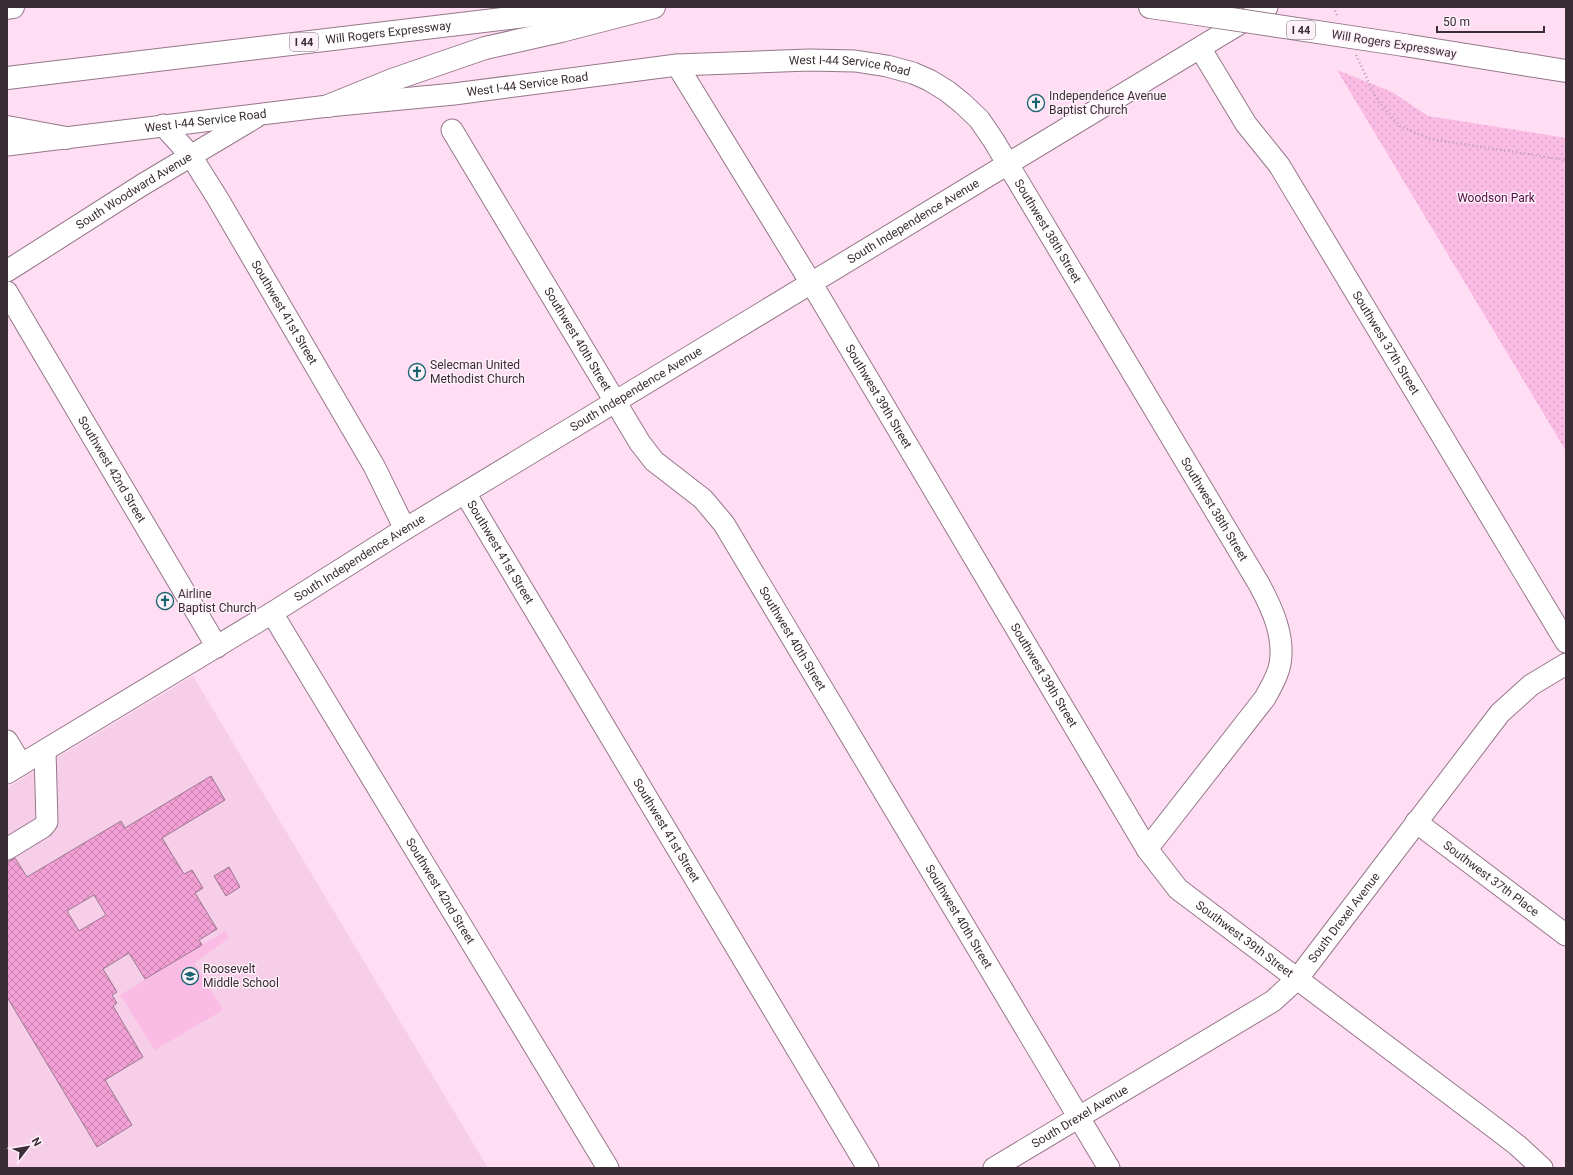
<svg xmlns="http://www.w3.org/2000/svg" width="1573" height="1175" font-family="Roboto,sans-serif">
<defs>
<pattern id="park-dots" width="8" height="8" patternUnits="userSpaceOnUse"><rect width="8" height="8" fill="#fabce4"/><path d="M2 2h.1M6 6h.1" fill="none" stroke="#d7a2c4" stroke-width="1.8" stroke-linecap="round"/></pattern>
<pattern id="building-cross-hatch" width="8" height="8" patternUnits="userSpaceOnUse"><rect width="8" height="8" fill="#f3a0d7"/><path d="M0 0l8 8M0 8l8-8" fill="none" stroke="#c683af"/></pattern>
</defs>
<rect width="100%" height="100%" fill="#ffddf2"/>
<path fill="#f6cee7" d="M193,676L242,758L488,1168H9L7,1165V788Z"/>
<path fill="url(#park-dots)" d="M1337,70L1392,92L1428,116L1566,138V451Z"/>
<path fill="#fabce4" d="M225,931L229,938L194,963L223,1010L155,1050L120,995Z"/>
<path fill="url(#building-cross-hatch)" stroke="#987a8d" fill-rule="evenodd" d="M211,776L225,800L162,838L184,874L192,870L203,888L195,893L217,929L199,940L202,945L145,979L129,953L103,969L117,992L112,995L117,1003L113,1006L143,1057L105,1080L132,1125L97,1147L7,997V862L15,858L27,877L121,821L125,828ZM94,895L106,915L79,931L67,911Z
M229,867L240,887L226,896L214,876Z"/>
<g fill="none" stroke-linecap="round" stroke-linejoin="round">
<g stroke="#95778a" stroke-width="23">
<g id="minor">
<path id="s1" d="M1200,48L1246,124L1279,165L1566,642"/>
<path id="s2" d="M677,65L819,296L1147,849L1178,889L1491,1125L1517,1145L1542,1168"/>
<path id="s3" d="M163,125L191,156L218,199L374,466L405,529"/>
<path id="s4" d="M452,130L640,443L654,461L703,499L724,524L1109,1168"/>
<path id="s5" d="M7,145L328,106L454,94L677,65L809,60L855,61L887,66L913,73L929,80L947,91L962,103L979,119L994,141L1259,584C1272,608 1285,636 1280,664C1278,676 1271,687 1265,698L1147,849"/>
<path id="s6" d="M7,271L142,185L256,117"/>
<path id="s7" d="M7,292L217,647"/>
<path id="s8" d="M465,493L868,1168"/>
<path id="s9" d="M272,613L608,1168"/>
<path d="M7,741L21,764"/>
<path id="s10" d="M7,773L272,613L405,529L1267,7"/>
<path id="s11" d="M1416,822L1566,935"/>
<path d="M7,849L43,827L47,822L45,751"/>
<path id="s12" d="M994,1168L1273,1001L1298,978L1500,713L1531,685L1566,664"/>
</g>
</g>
<g stroke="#95778a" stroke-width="24">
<g id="highway">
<path d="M1150,7L1198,14"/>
<path d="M7,8L13,7"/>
<path d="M1404,45L1566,71"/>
<path id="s13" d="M7,78L602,7"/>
<path d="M328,106L392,80L485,48L561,31L654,7"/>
<path d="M7,127L66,138"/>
</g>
</g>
<path stroke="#b79dad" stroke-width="2.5" stroke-dasharray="1 3" stroke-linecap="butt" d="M1333,7L1338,17
M1356,55L1377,100L1400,126L1430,139L1566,160"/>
<use href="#minor" stroke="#fff" stroke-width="21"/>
<use href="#highway" stroke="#fff" stroke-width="22"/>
<g stroke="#95778a" stroke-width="24" stroke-linecap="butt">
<path id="highway-bridge" d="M1198,14L1404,45"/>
</g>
<use href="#highway-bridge" stroke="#fff" stroke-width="22"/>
</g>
<defs>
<g id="church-ring" transform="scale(0.9)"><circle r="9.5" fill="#fff1fa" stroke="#17646e" stroke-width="1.5"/><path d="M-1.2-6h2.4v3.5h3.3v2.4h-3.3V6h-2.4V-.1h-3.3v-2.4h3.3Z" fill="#17646e"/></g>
<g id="school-ring" transform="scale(0.9)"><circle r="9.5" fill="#fff1fa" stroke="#17646e" stroke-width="1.5"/><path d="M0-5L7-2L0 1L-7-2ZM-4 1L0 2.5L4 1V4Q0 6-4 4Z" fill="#17646e"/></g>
</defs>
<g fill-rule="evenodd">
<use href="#church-ring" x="1036" y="103"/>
<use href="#church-ring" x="417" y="372"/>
<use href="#church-ring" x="165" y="601"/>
<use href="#school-ring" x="190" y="976"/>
</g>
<g text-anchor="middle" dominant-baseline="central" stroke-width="3" stroke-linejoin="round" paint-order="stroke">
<g fill="#fff1fa" stroke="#756870" stroke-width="1">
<rect x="1287" y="21" width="28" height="18" rx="3"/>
<rect x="290" y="33" width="28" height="18" rx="3"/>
</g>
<g font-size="11" font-weight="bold" fill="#3a2d35">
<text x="1301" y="30">I 44</text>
<text x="304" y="42">I 44</text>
</g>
<g font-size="12" fill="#3a2d35" stroke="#fff1fa">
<text stroke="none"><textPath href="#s13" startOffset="384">Will Rogers Expressway</textPath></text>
<text transform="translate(1394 44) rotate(9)">Will Rogers Expressway</text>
<text stroke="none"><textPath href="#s5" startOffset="848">West I-44 Service Road</textPath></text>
<text stroke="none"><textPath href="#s5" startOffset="524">West I-44 Service Road</textPath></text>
<text stroke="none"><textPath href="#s5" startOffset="200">West I-44 Service Road</textPath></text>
<text stroke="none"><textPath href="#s6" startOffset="150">South Woodward Avenue</textPath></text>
<text stroke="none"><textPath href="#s10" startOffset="1061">South Independence Avenue</textPath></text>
<text stroke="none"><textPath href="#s5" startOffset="1125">Southwest 38th Street</textPath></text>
<text stroke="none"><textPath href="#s3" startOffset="224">Southwest 41st Street</textPath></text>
<text stroke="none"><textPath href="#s4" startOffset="244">Southwest 40th Street</textPath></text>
<text stroke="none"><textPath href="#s1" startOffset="349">Southwest 37th Street</textPath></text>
<text stroke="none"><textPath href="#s10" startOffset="737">South Independence Avenue</textPath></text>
<text stroke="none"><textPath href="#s2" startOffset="388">Southwest 39th Street</textPath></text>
<text stroke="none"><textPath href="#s7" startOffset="206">Southwest 42nd Street</textPath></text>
<text stroke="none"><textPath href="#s5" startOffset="1449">Southwest 38th Street</textPath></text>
<text stroke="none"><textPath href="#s8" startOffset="69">Southwest 41st Street</textPath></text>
<text stroke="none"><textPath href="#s10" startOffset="413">South Independence Avenue</textPath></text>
<text stroke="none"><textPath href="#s4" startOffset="616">Southwest 40th Street</textPath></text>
<text stroke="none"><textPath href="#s2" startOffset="712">Southwest 39th Street</textPath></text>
<text stroke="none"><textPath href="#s8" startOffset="393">Southwest 41st Street</textPath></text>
<text stroke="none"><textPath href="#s11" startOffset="94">Southwest 37th Place</textPath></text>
<text stroke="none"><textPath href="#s9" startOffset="325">Southwest 42nd Street</textPath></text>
<text stroke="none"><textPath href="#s4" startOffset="940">Southwest 40th Street</textPath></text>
<text stroke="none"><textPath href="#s12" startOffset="435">South Drexel Avenue</textPath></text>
<text stroke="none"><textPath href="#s2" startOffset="1048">Southwest 39th Street</textPath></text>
<text stroke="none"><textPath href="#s12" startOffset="100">South Drexel Avenue</textPath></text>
</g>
<g font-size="12" fill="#3a2d35" stroke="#fff1fa" text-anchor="start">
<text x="1049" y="96">Independence Avenue<tspan x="1049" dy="14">Baptist Church</tspan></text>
<text x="430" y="365">Selecman United<tspan x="430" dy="14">Methodist Church</tspan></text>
<text x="178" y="594">Airline<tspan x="178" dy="14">Baptist Church</tspan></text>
<text x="203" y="969">Roosevelt<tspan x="203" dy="14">Middle School</tspan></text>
</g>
<g font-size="12" fill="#530b41" stroke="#fff1fa">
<text x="1496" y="198">Woodson Park</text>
</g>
</g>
<rect width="1573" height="1175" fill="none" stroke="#3a2d35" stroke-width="16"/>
<g transform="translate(28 1147) rotate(59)" stroke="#fff1fa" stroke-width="3" paint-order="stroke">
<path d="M0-3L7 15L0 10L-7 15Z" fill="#3a2d35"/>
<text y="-6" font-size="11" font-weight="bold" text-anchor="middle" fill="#3a2d35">N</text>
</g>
<path d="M1437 26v6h107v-6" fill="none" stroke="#3a2d35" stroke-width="2"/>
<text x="1443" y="26" font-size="12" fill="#3a2d35" stroke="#fff1fa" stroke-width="3" paint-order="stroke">50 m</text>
</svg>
